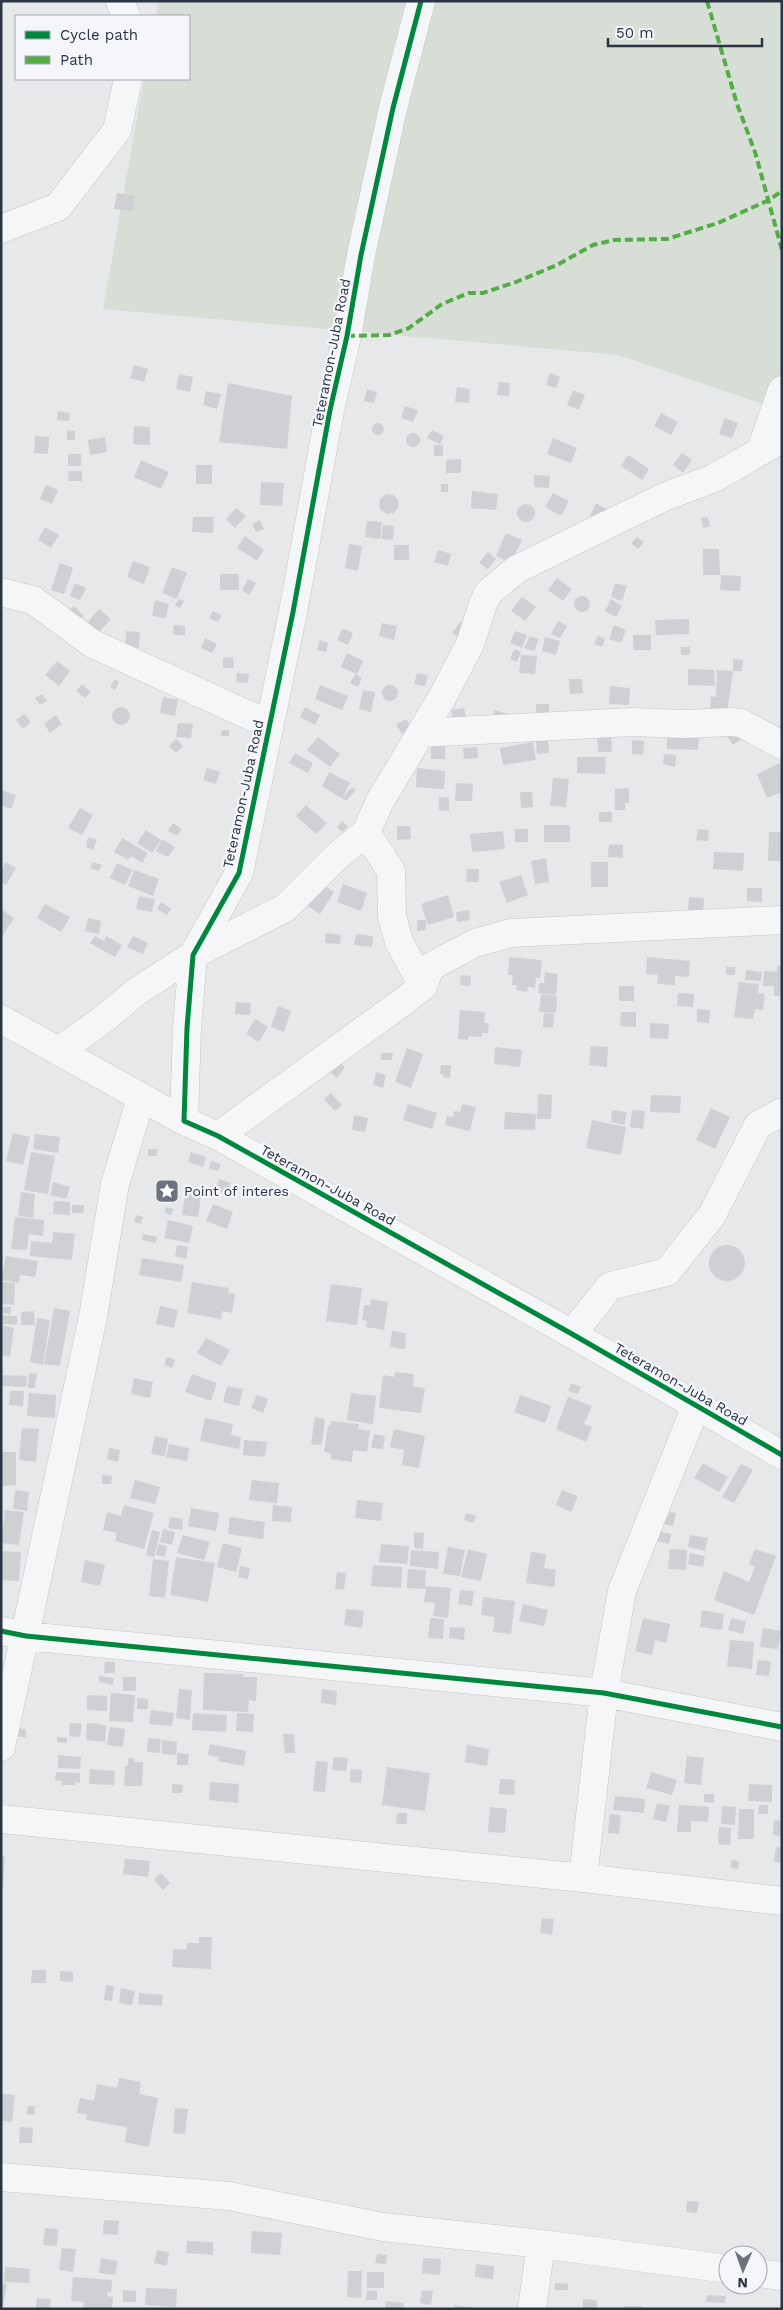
<svg xmlns="http://www.w3.org/2000/svg" width="783" height="2310" font-family="'Work Sans',sans-serif">
<rect width="100%" height="100%" fill="#e6e8ea"/>
<path fill="#d6ded6" d="M158,1H782V402L772,407L618,355L103,309L144,79H189V16H156Z"/>
<path fill="#ced0d3" d="M117,193L135,196L133,211L114,209Z
M134,365L148,369L144,382L130,378Z
M550,373L560,377L556,388L546,385Z
M179,374L193,377L190,392L176,389Z
M499,382L510,383L509,396L497,395Z
M228,383L292,396L287,449L219,442Z
M457,387L470,389L469,403L455,402Z
M367,389L377,392L374,403L364,401Z
M573,390L585,395L579,410L567,405Z
M206,391L221,394L217,409L203,405Z
M405,406L418,410L413,422L401,418Z
M58,411L70,413L69,421L57,420Z
M661,413L678,422L671,435L654,426Z
M725,418L738,423L732,438L719,434Z
M372 429a6 6 0 1 1 12 0a6 6 0 1 1-12 0Z
M134,426L150,427V445L133,444Z
M67,430L75,431V440H67Z
M432,430L444,436L440,444L427,438Z
M406 440a7 7 0 1 1 14 0a7 7 0 1 1-14 0Z
M35,436L49,437L48,454L34,453Z
M105,437L107,452L90,455L88,440Z
M553,438L577,448L571,463L547,454Z
M434,445H443V456H434Z
M682,453L692,460L683,473L673,465Z
M68,454H81V466H68Z
M628,455L649,469L642,480L621,466Z
M461,459V473H446V460Z
M141,460L169,472L161,489L134,477Z
M196,465H212V484H196Z
M69,471H82V481H68Z
M534,475L550,476L549,488L534,487Z
M261,482L284,483L282,506L260,505Z
M441,484H448V492H441Z
M46,485L58,490L52,504L40,499Z
M472,491L498,494L496,510L471,508Z
M553,493L569,501L561,516L545,507Z
M379 504a10 10 0 1 1 20 0a10 10 0 1 1-20 0Z
M596,503L608,510L600,522L590,516Z
M517 513a9 9 0 1 1 18 0a9 9 0 1 1-18 0Z
M236,508L246,516L235,528L226,519Z
M193,517H214L213,533L192,532Z
M708,517L710,526L703,528L701,518Z
M260,520L264,529L256,532L252,524Z
M367,521L382,522L380,539L365,537Z
M383,525L394,526L393,540L381,539Z
M45,527L59,535L51,548L38,540Z
M506,533L522,540L511,563L496,556Z
M245,536L264,550L257,561L237,548Z
M637,537L644,542L638,549L631,543Z
M349,544L362,546L358,571L345,568Z
M394,545H409V560H394Z
M703,549H719L720,575H703Z
M438,550L451,554L448,566L434,562Z
M488,552L496,559L488,569L479,563Z
M133,561L150,567L144,584L127,577Z
M60,563L73,568L64,594L51,590Z
M172,567L187,573L177,599L162,593Z
M220,574H239V590H220Z
M721,575L741,576L740,591L720,590Z
M557,578L572,589L563,601L548,590Z
M248,579L256,583L249,595L242,590Z
M75,583L86,588L80,600L70,596Z
M615,583L627,586L622,601L611,597Z
M574 604a8 8 0 1 1 16 0a8 8 0 1 1-16 0Z
M522,597L536,607L525,621L511,611Z
M179,599L184,601L180,608L175,605Z
M611,599L622,606L616,617L605,611Z
M155,600L169,604L166,618L152,616Z
M74,606L84,616L75,625L64,616Z
M99,609L111,619L99,632L88,622Z
M213,611L222,615L218,622L209,618Z
M689,619V634L656,635L655,620Z
M461,621L470,628L462,640L452,633Z
M558,621L567,626L560,638L551,634Z
M382,623L397,626L394,640L379,636Z
M174,625L185,626V635H173Z
M614,625L626,630L621,643L609,639Z
M343,628L353,633L348,645L337,640Z
M126,631L140,632L139,648L125,647Z
M515,631L527,635L522,648L510,643Z
M598,635L605,639L602,647L594,644Z
M633,635H651V650H633Z
M530,636L539,639L534,651L524,648Z
M545,637L560,641L556,655L542,651Z
M205,638L217,644L212,653L201,648Z
M320,640L328,643L326,652L317,650Z
M681,647H690V655H681Z
M514,649L521,652L517,662L510,659Z
M347,653L363,661L357,674L341,667Z
M521,655L537,656L535,674L519,673Z
M233,657L234,668H223V658Z
M733,659L743,660L742,671H733Z
M57,661L70,671L59,686L45,675Z
M688,669L714,670L715,686L688,685Z
M717,670L733,671L727,713L710,712L711,696L716,697Z
M237,673L249,674L248,683L236,682Z
M417,673L428,675L425,686L414,684Z
M355,674L362,678L358,687L350,683Z
M115,679L119,682L115,690L110,687Z
M569,679H582L583,693L570,694Z
M82,684L91,692L85,698L76,691Z
M320,685L348,696L342,710L315,699Z
M382 693a8 8 0 1 1 16 0a8 8 0 1 1-16 0Z
M610,686L630,688L629,705L609,704Z
M363,690L375,692L371,712L359,709Z
M42,694L47,701L40,705L35,698Z
M163,697L178,700L175,716L160,713Z
M536,704H549V720H536Z
M305,707L320,715L315,725L300,717Z
M112 716a9 9 0 1 1 18 0a9 9 0 1 1-18 0Z
M464,708L467,721L454,724L451,710Z
M495,710L508,714L504,726L491,722Z
M24,714L31,722L23,729L16,720Z
M56,715L62,724L50,733L44,724Z
M406,719L412,729L402,734L396,724Z
M178,723L193,724L191,738L176,737Z
M222,730H229V736H221Z
M667,733L699,734L698,750L667,749Z
M725,734L746,736L733,745Z
M318,737L340,754L330,767L307,750Z
M597,737H611L612,752H598Z
M176,739L183,746L176,753L169,746Z
M548,740L549,753L537,754L536,741Z
M632,740L644,741L643,755L632,754Z
M533,742L536,760L503,765L500,748Z
M431,746H445V759H431Z
M477,747L478,758L464,759L463,748Z
M295,753L313,763L308,773L289,763Z
M664,754L676,755L675,767L663,764Z
M577,757H606L605,774L577,773Z
M780,763L782,792L767,798L757,774Z
M207,768L220,772L216,784L203,780Z
M417,768L445,771L444,789L416,787Z
M329,772L350,783L343,797L352,787L356,790L346,801L322,786Z
M553,778L569,779L566,807L550,806Z
M456,783L473,784L472,801H455Z
M629,788V803H625V810H615V789Z
M1,790L16,795L11,809L1,805Z
M520,792H532L533,807L521,808Z
M439,797L449,798V811L439,810Z
M306,805L327,823L316,834L296,816Z
M80,808L93,815L82,835L68,828Z
M599,812H612V822H599Z
M342,821L348,826L343,832L337,828Z
M173,823L182,829L177,836L168,831Z
M544,825H570V842H544Z
M397,826H410L411,839L397,840Z
M515,829H528V842H515Z
M698,829L709,830L708,841L696,840Z
M146,830L161,840L152,853L137,843Z
M503,831L505,849L472,852L470,834Z
M769,832H782V861H768Z
M88,837L97,840L93,850L86,847Z
M122,838L148,853L142,863L131,856L128,860L114,852Z
M162,839L175,847L168,857L156,851Z
M609,844L623,845V858L608,857Z
M714,852L744,853L743,871L713,869Z
M546,858L549,882L535,884L531,861Z
M6,862L16,868L6,885L1,883V871Z
M93,862L102,865L99,871L90,868Z
M591,862H608V887H591Z
M117,863L132,870L125,885L110,878Z
M467,869H479V882H466Z
M134,870L159,879L153,896L128,886Z
M521,875L528,895L507,903L499,882Z
M318,881L334,892L320,914L303,903Z
M343,884L367,893L361,911L337,902Z
M747,888H762V902L747,901Z
M448,895L454,917L428,925L421,904Z
M139,896L155,899L152,912L136,909Z
M689,897L704,898L703,912L688,911Z
M161,902L171,909L167,915L157,909Z
M45,904L70,917L61,932L37,918Z
M1,909L14,918L1,938Z
M469,910L470,920L457,922L456,912Z
M88,918L101,921L99,934L85,931Z
M417,920H426V930L417,931Z
M326,933L341,935L340,944L325,943Z
M356,934L373,936L372,947L354,945Z
M95,936L104,941L106,936L122,945L115,957L90,943Z
M133,936L148,943L143,954L127,947Z
M509,957L542,960L540,978H536L535,988L528,987L527,992L516,990L517,985H512L513,975H508Z
M647,957L690,961L689,977L675,976V985L657,984L658,975L646,974Z
M777,966H782V996H774V986H763L764,971L777,972Z
M726,967H735V975H726Z
M746,970L762,972L761,981L745,980Z
M545,972L558,974L556,995L538,993L539,983H544Z
M461,975L471,976L470,986L460,985Z
M739,982L759,984L758,993L765,994L763,1010L755,1009L753,1019L734,1017Z
M619,986H634V1001H619Z
M678,993L694,994L693,1007L677,1006Z
M541,994L557,996L556,1013L539,1012Z
M236,1002L251,1003L250,1015L235,1014Z
M278,1006L291,1011L284,1032L271,1027Z
M697,1009L710,1010L709,1023L697,1022Z
M460,1010L485,1012L484,1023H489L488,1033H482V1037L469,1036L468,1040L458,1039Z
M621,1012H636V1027L620,1026Z
M544,1013L554,1014L553,1028L543,1027Z
M255,1019L268,1027L259,1042L246,1034Z
M650,1023L669,1024L668,1039L650,1038Z
M591,1046L608,1047L607,1067L589,1065Z
M495,1047L522,1050L520,1067L494,1064Z
M407,1048L423,1054L411,1088L395,1082Z
M381,1053H393L392,1060H381Z
M338,1062L345,1067L337,1078L330,1072Z
M441,1065H451L450,1078L443,1077V1074H440Z
M376,1072L386,1075L383,1088L373,1085Z
M331,1093L342,1105L335,1111L324,1099Z
M538,1094L552,1095L551,1119H537Z
M651,1095L681,1096L680,1113L650,1112Z
M408,1104L437,1113L432,1129L403,1120Z
M462,1104L476,1107L470,1131L445,1125L447,1116L453,1117L454,1111L460,1112Z
M711,1108L730,1117L715,1149L696,1140Z
M612,1110L627,1112L624,1125L611,1122Z
M632,1110L645,1111L643,1129L630,1127Z
M505,1112L536,1114L535,1130L504,1129Z
M354,1115L368,1118L365,1132L352,1130Z
M592,1120L626,1127L621,1155L586,1148Z
M13,1133L30,1137L23,1165L6,1161Z
M35,1134L60,1137L58,1153L33,1149Z
M148,1149H157V1156H148Z
M31,1152L55,1156L48,1194L24,1190Z
M191,1152L206,1157L203,1167L188,1162Z
M211,1161L221,1164L218,1171L209,1169Z
M219,1179L231,1183L226,1194L215,1190Z
M53,1182L70,1187L66,1199L50,1195Z
M186,1187L202,1190L198,1217L182,1215Z
M21,1192L35,1194L33,1218L18,1216Z
M54,1201L70,1202V1215L53,1214Z
M213,1204L233,1212L227,1229L206,1221Z
M72,1205H84L83,1213H72Z
M166,1207L174,1209L171,1215L164,1213Z
M136,1215L143,1217L141,1224L134,1222Z
M15,1217L44,1220L43,1236L29,1234L27,1250L11,1249Z
M168,1220L193,1226L189,1243L164,1238Z
M53,1232L75,1234L72,1260L30,1256L31,1241L52,1243Z
M143,1234L157,1237L156,1243L142,1240Z
M709 1263a18 18 0 1 1 36 0a18 18 0 1 1-36 0Z
M177,1245L188,1247L186,1259L175,1256Z
M6,1256L38,1261L35,1277L20,1275L19,1283L1,1280Z
M142,1258L184,1265L181,1282L139,1275Z
M2,1282L15,1283L14,1305L1,1304Z
M192,1282L229,1288L228,1293L235,1294L232,1313L222,1311L221,1319L187,1313Z
M331,1284L362,1288L357,1325L326,1321Z
M371,1299L388,1302L384,1330L366,1327L367,1321L362,1320L364,1305H370Z
M160,1306L178,1310L174,1328L156,1324Z
M1,1307H11V1314L1,1313Z
M54,1308L70,1311L60,1366L44,1364Z
M34,1311L35,1325H21V1312Z
M1,1315L17,1316V1325L1,1324Z
M37,1318L50,1320L43,1365L30,1362Z
M1,1325L14,1328L10,1357L1,1355Z
M392,1331L406,1333L405,1349L390,1347Z
M206,1338L230,1350L221,1366L197,1353Z
M167,1357L175,1360L172,1368L164,1365Z
M395,1372L414,1374L413,1386L425,1388L421,1413L379,1408L383,1375L394,1377Z
M29,1373L37,1374L35,1388H28Z
M192,1374L217,1383L211,1401L185,1392Z
M1,1375L27,1376L26,1387L1,1386Z
M134,1378L153,1382L150,1398L131,1394Z
M571,1383L581,1387L578,1394L568,1391Z
M227,1386L243,1389L239,1406L223,1402Z
M10,1391H24L23,1406L9,1405Z
M29,1393L56,1395L55,1418L27,1416Z
M351,1393L376,1396L373,1424L347,1420Z
M257,1395L268,1399L263,1413L251,1408Z
M520,1395L551,1406L545,1423L514,1412Z
M568,1397L592,1406L584,1424L592,1427L586,1442L556,1429Z
M315,1417L325,1419L322,1445L311,1444Z
M205,1418L233,1424L231,1435L241,1437L239,1449L200,1441Z
M331,1421L359,1424L358,1429L370,1431L367,1452L353,1450L352,1462L331,1459V1453L324,1452L328,1426H330Z
M22,1428L39,1429L36,1462L19,1460Z
M394,1429L425,1436L419,1468L402,1465L404,1450L390,1447Z
M374,1434L385,1436L383,1449L371,1448Z
M155,1436L168,1439L165,1456L151,1454Z
M244,1440L267,1442L265,1457L243,1455Z
M169,1444L189,1448L187,1461L166,1457Z
M109,1448L120,1450L118,1462L107,1459Z
M1,1452H16V1485L1,1486Z
M703,1463L728,1477L719,1492L694,1478Z
M741,1464L753,1470L734,1503L722,1497Z
M102,1475L112,1476L111,1484H102Z
M135,1480L160,1487L155,1504L130,1498Z
M252,1480L279,1483L277,1503L249,1500Z
M15,1490L29,1492L27,1511L13,1509Z
M562,1490L578,1496L571,1512L556,1505Z
M357,1500L383,1503L381,1521L355,1518Z
M124,1505L154,1513L144,1549L115,1541L117,1533L103,1530L107,1512L121,1516Z
M273,1505L292,1507L291,1522L272,1521Z
M191,1508L219,1513L216,1531L188,1526Z
M5,1510L24,1512L19,1545L1,1543Z
M659,1510L676,1513L673,1526L657,1523Z
M466,1513L476,1516L473,1523L464,1520Z
M170,1517L183,1519L182,1530L168,1528Z
M230,1517L265,1522L263,1539L228,1534Z
M163,1529L175,1532L172,1545L160,1542Z
M152,1530L160,1532L154,1557L146,1555Z
M658,1531L671,1534L669,1544L656,1541Z
M414,1532L424,1533L423,1549L414,1548Z
M183,1535L210,1542L204,1560L177,1553Z
M690,1535L708,1538L705,1551L688,1547Z
M223,1543L242,1548L236,1572L217,1567Z
M158,1544L167,1546L165,1557L156,1555Z
M381,1544L409,1546L407,1564L379,1562Z
M448,1547L465,1550L460,1576L443,1574Z
M468,1549L487,1554L481,1581L461,1577Z
M670,1549L687,1550L686,1570L668,1569Z
M755,1549L776,1556L754,1615L714,1600L724,1571L749,1582L755,1567L749,1564Z
M411,1550L439,1552L438,1569L410,1566Z
M1,1551L21,1552L19,1581L1,1580Z
M531,1552L546,1554L544,1568L556,1570L554,1587L526,1583Z
M690,1553L705,1556L703,1567L688,1564Z
M176,1557L215,1563L208,1602L170,1595Z
M153,1559L169,1561L165,1598L149,1596Z
M85,1560L105,1565L100,1586L81,1582Z
M373,1565L402,1567L401,1588L371,1586Z
M240,1566L250,1568L248,1579L238,1577Z
M408,1569L426,1570L425,1586L451,1588L448,1618L433,1616L435,1603L424,1602L426,1589L407,1588Z
M337,1572L346,1573L344,1590L335,1589Z
M460,1590L474,1591L472,1606L458,1604Z
M483,1597L515,1601L511,1634L493,1632L495,1617L481,1615Z
M523,1604L548,1610L544,1626L519,1621Z
M346,1609L364,1611L362,1628L344,1625Z
M702,1610L724,1614L722,1630L700,1627Z
M430,1618L444,1619L443,1639L428,1638Z
M643,1618L670,1624L666,1643L655,1640L652,1655L635,1651Z
M731,1618L746,1621L743,1634L728,1630Z
M450,1627L465,1628L464,1640L449,1638Z
M763,1628L781,1631L778,1649L760,1647Z
M730,1640L754,1642L752,1669L727,1666Z
M758,1660L771,1661L769,1676L756,1675Z
M105,1662H115V1673H104Z
M204,1673L243,1674V1677H257L256,1701L249,1700L248,1712L203,1710Z
M99,1676L114,1678L113,1685L99,1682Z
M123,1677H136V1691H123Z
M179,1689L192,1690L190,1720L176,1718Z
M322,1689L337,1691L336,1705L321,1703Z
M111,1693L135,1695L133,1722L109,1721Z
M87,1695L107,1696V1711L87,1710Z
M137,1698L148,1699V1709H137Z
M151,1710L174,1713L172,1726L149,1724Z
M193,1713L227,1715L226,1732L192,1730Z
M237,1713L254,1714L253,1732L236,1731Z
M70,1723L82,1724L80,1737L69,1736Z
M87,1723L106,1725L105,1742L86,1740Z
M110,1727L125,1729L123,1747L107,1745Z
M16,1728L26,1729V1737H15Z
M283,1734H294L295,1753H285Z
M57,1737L67,1738V1743L57,1742Z
M148,1738L161,1739L160,1753L147,1752Z
M162,1740L177,1742L176,1755L162,1754Z
M210,1744L246,1751L244,1766L218,1761L219,1757L208,1755Z
M467,1745L489,1749L487,1766L465,1762Z
M177,1753L189,1754L188,1765H177Z
M58,1755L81,1757L80,1769L58,1768Z
M687,1756L704,1758L701,1785L684,1783Z
M334,1757L348,1758L346,1771L332,1770Z
M128,1758H134V1762H143L142,1786H124L125,1766H128Z
M316,1761L328,1762L325,1792L313,1791Z
M387,1767L430,1773L425,1811L382,1805Z
M90,1769L115,1771L114,1785L89,1784Z
M351,1769L362,1770L361,1783L350,1782Z
M56,1772L80,1773V1783L75,1782V1785H62V1781L55,1780Z
M651,1772L677,1780L672,1795L646,1788Z
M500,1779L515,1780L514,1795L499,1794Z
M210,1782L239,1784L238,1803L209,1800Z
M172,1784L183,1785L182,1793H172Z
M749,1784L772,1785V1802L748,1801Z
M704,1794H714V1803L704,1802Z
M615,1796L645,1799L644,1813L613,1810Z
M657,1803L670,1806L666,1822L653,1819Z
M679,1805L709,1807L708,1822L691,1821V1832H677Z
M759,1805H768V1814H758Z
M722,1806L736,1807L735,1825L721,1824Z
M490,1807L507,1809L505,1833L488,1832Z
M739,1809H754V1839H738Z
M397,1813H407V1824H396Z
M610,1814L621,1815L619,1834L608,1833Z
M774,1820L782,1821V1836L773,1835Z
M719,1827L731,1828L730,1845L718,1844Z
M776,1847L782,1848V1863L774,1862Z
M1,1856H5L3,1890H1Z
M125,1859L150,1861L148,1877L123,1874Z
M731,1860L739,1861L738,1869L731,1868Z
M161,1873L170,1883L163,1890L154,1880Z
M542,1918L554,1919L552,1935L540,1933Z
M199,1937H212L211,1969L172,1967L173,1949L186,1950L187,1943H199Z
M32,1970H46V1983H31Z
M60,1971L73,1972V1982L60,1981Z
M106,1985L114,1986L112,2001L104,2000Z
M121,1988L135,1991L132,2005L119,2003Z
M139,1993L163,1995L162,2006L138,2004Z
M119,2078L141,2082L139,2094L158,2098L149,2147L125,2142L127,2127L86,2120L87,2114L77,2113L80,2098L94,2101L97,2084L117,2088Z
M1,2094L15,2095L12,2122L1,2121Z
M28,2106H35L34,2115L26,2114Z
M175,2108L188,2109L185,2134L173,2133Z
M20,2127L33,2128L32,2143H19Z
M687,2201L699,2202L697,2213L686,2212Z
M104,2220L119,2221L118,2235L103,2234Z
M45,2228L58,2229L57,2246L43,2245Z
M252,2231L282,2233L280,2255L251,2253Z
M187,2241L213,2242V2255L186,2253Z
M62,2248L76,2249L73,2272L59,2270Z
M157,2250L169,2252L167,2266L154,2263Z
M377,2254L387,2255L386,2264L375,2263Z
M101,2258L118,2261L115,2275L99,2273Z
M423,2258L441,2259L440,2275L422,2273Z
M476,2264L494,2266L493,2279L475,2277Z
M5,2267L30,2269L29,2283L4,2282Z
M348,2271H362L361,2298L347,2297Z
M367,2272H384V2288H367Z
M73,2277L112,2280L111,2292L108,2291L107,2296L113,2297L112,2309H83L84,2302L71,2301Z
M1,2283L7,2284L3,2306H1Z
M555,2283L568,2284V2290H555Z
M146,2288L177,2289L176,2307L145,2305Z
M123,2290L136,2291V2302H123Z
M367,2290L377,2291V2300H366Z
M422,2290L433,2291L431,2305L420,2303Z
M707,2295L726,2296L725,2303L706,2302Z
M37,2298L51,2299L50,2309H36Z
M583,2299L597,2300V2309H583Z
M386,2301L404,2303L403,2309H385Z
M455,2305L475,2308V2309H454Z
M623,2306H642V2309H623Z"/>
<g fill="none" stroke-linecap="round" stroke-linejoin="round">
<g stroke="#c4c6c8" stroke-width="29">
<path id="minor" d="M120,1L126,16
M421,1L393,108L361,255L347,336L330,410L293,612L239,873L193,955L187,1028L184,1121L218,1136L572,1334L782,1455
M1,229L58,207L117,130L128,79
M761,450L782,390
M1,592L33,600L93,644L268,724
M421,733L632,722L685,724L730,722L741,723L782,745
M366,832L391,871L392,916L399,942L423,986
M1,1019L184,1121
M59,1051L105,1018L136,992L193,955L285,908L334,859L366,832L380,801L443,696L470,644L483,604L488,593L517,569L664,497L714,478L782,439
M218,1136L404,1001L423,986L430,967L475,943L511,933L782,920
M572,1334L610,1286L667,1272L712,1215L758,1125L782,1112
M1,1631L26,1636L604,1693L782,1727
M1,1747L93,1317L115,1184L141,1098
M1,1819L583,1878L782,1901
M583,1878L604,1693L622,1591L696,1406
M1,2177L229,2196L383,2227L541,2244L728,2269
M758,2273L782,2276
M532,2309L541,2244"/>
</g>
<use href="#minor" stroke="#f5f6f7" stroke-width="28"/>
<path stroke="#54ac47" stroke-width="4" stroke-dasharray="8 4" stroke-linecap="butt" d="M707,1L737,104L755,152L782,250
M347,336L389,335L409,328L442,304L469,293H483L516,282L557,265L593,245L614,240L667,239L718,223L769,200L782,191"/>
<g stroke="#f4f6f9" stroke-width="8">
<path id="cycleway" d="M421,1L393,108L361,255L347,336L330,410L293,612L239,873L193,955L187,1028L184,1121L218,1136L572,1334L782,1455
M1,1631L26,1636L604,1693L782,1727"/>
</g>
<use href="#cycleway" stroke="#00873e" stroke-width="5"/>
</g>
<defs>
<g id="sight-square" transform="scale(1.25)"><rect x="-9" y="-9" width="18" height="18" rx="4" fill="#6c737f" stroke="#f4f6f9"/><path d="M0-6L1.8-2.2L6-1.7L2.9 1.2L3.7 5.4L0 3.3L-3.7 5.4L-2.9 1.2L-6-1.7L-1.8-2.2Z" fill="#fff"/></g>
</defs>
<g fill-rule="evenodd">
<use href="#sight-square" x="167" y="1191"/>
</g>
<g text-anchor="middle" dominant-baseline="central" stroke-width="4.5" stroke-linejoin="round" paint-order="stroke">
<g font-size="14" fill="#2b3445" stroke="#f4f6f9">
<text transform="translate(331 353) rotate(-79)">Teteramon-Juba Road</text>
<text transform="translate(243 794) rotate(-78)">Teteramon-Juba Road</text>
<text transform="translate(328 1185) rotate(29)">Teteramon-Juba Road</text>
<text transform="translate(681 1384) rotate(30)">Teteramon-Juba Road</text>
</g>
<g font-size="14" fill="#2b3445" stroke="#f4f6f9" text-anchor="start">
<text x="184" y="1191">Point of interes</text>
</g>
</g>
<rect width="783" height="2310" fill="none" stroke="#2b3445" stroke-width="5"/>
<rect x="15" y="15" width="175" height="65" fill="#f4f6f9" stroke="#a4a8b1"/>
<rect x="25" y="31" width="25" height="8" fill="#00873e" stroke="#a4a8b1"/>
<text x="60" y="40" font-size="15" fill="#2b3445">Cycle path</text>
<rect x="25" y="56" width="25" height="8" fill="#54ac47" stroke="#a4a8b1"/>
<text x="60" y="65" font-size="15" fill="#2b3445">Path</text>
<g transform="translate(743 2270) rotate(182)"><circle r="24" fill="#f4f6f9" stroke="#a4a8b1"/>
<path d="M0-4L9 19L0 12L-9 19Z" fill="#6c737f"/>
<text y="-8" font-size="14" font-weight="bold" text-anchor="middle" fill="#2b3445">N</text>
</g>
<path d="M608 38v8h154v-8" fill="none" stroke="#2b3445" stroke-width="2.5"/>
<text x="616" y="38" font-size="15" fill="#2b3445" stroke="#f4f6f9" stroke-width="4" paint-order="stroke">50 m</text>
</svg>
